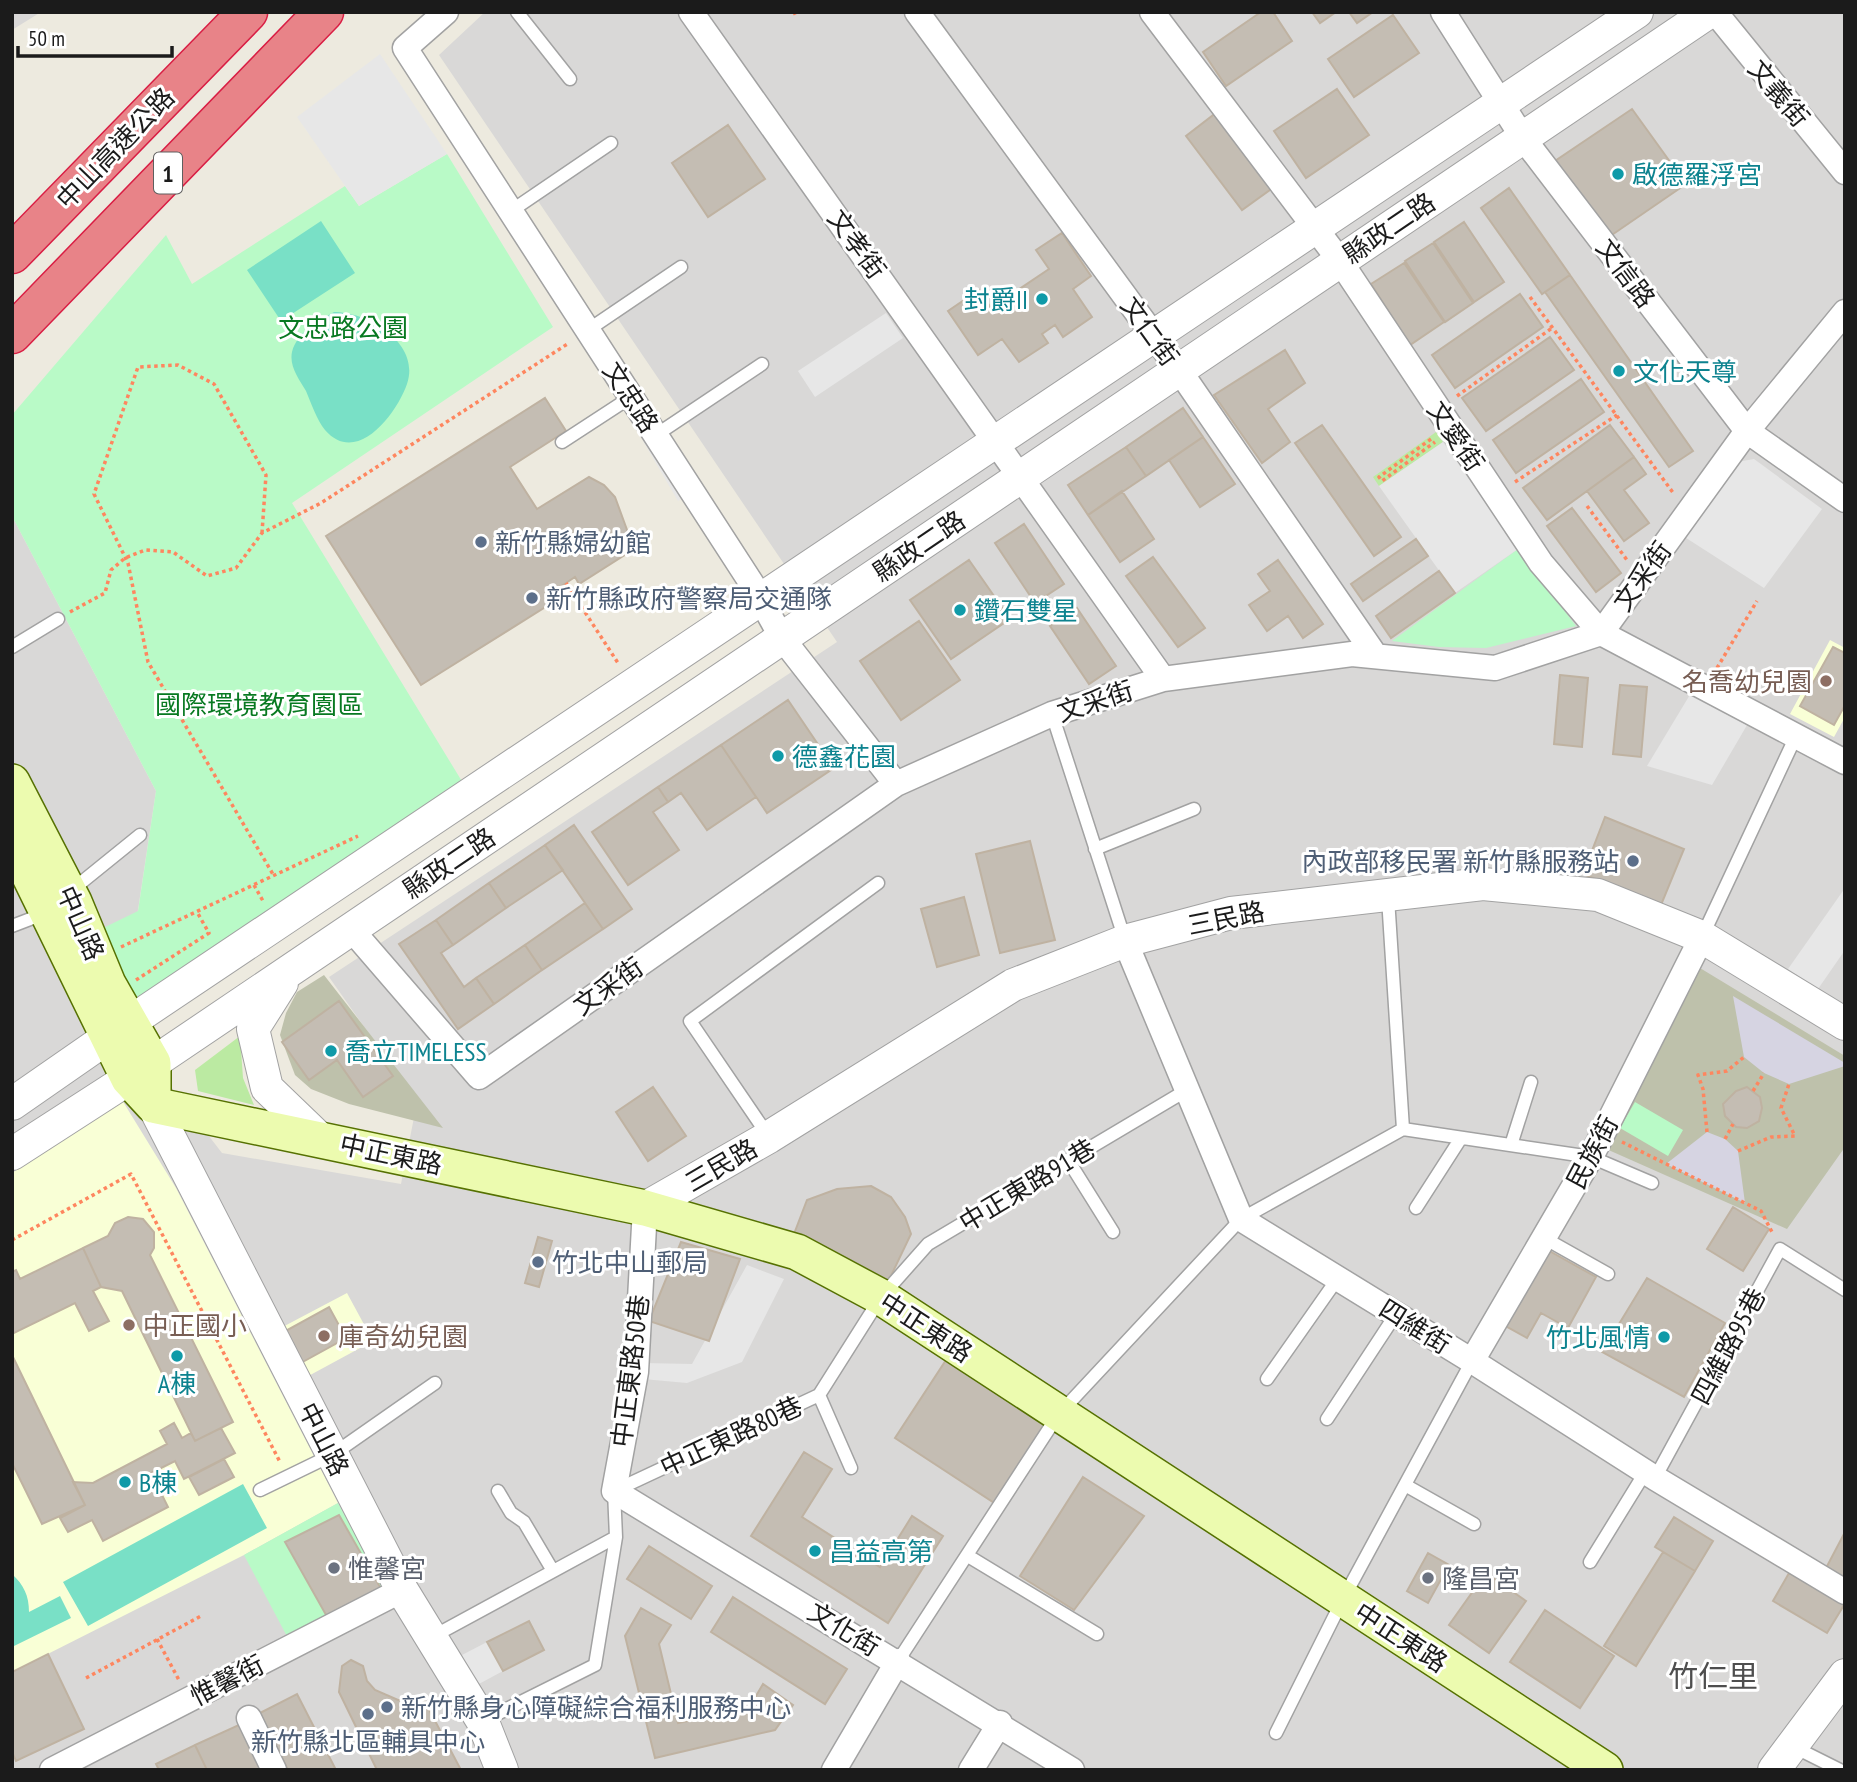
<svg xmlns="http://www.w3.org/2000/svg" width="1857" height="1782" font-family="'PT Sans Narrow','Noto Sans TC',sans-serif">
<rect width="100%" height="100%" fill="#edeadf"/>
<path fill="#d9d8d7" d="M12,12H41L12,30Z
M485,12H1845V1770H12V516L156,791L121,1022L222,1153L401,1184L417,1102L329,977L837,642L439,55Z"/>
<path fill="#f9ffd6" d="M1830,640L1845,648V717L1834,737L1790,714Z
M122,1100L176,1188L338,1503L244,1555L12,1672V1173Z
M347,1293L373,1341L301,1380L275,1331Z"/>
<path fill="#bec1ab" d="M1695,965L1845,1056V1147L1787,1229L1604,1148Z
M324,975L443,1128L349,1104L311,1089L295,1075L280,1035L286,1013L297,992Z"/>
<path fill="#bbeaa2" d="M1436,432L1443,442L1379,486L1373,477Z
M240,1036L243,1078L254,1105L198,1091L195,1070Z"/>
<path fill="#b9fac7" d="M447,154L553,327L292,503L463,783L133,1005L95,932L138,911L156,791L12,516V415L166,235L192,284L345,186L359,206Z
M1518,549L1576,626L1486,648L1439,647L1392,641Z
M1635,1102L1683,1130L1668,1156L1620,1128Z
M338,1503L386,1593L290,1642L244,1555Z"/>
<path fill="#79e0c6" d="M321,221L355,273L281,321L247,270Z
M334,312C368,312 421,343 407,384C397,413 357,467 325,430C317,420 311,403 306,391C299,379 289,366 292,352C297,332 318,321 334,312Z
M243,1484L267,1528L88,1626L63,1582Z
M12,1574C24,1585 29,1596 29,1612L60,1596L71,1618L12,1647Z"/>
<path fill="#e7e7e7" d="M380,54L447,154L359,206L297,117Z
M886,313L903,338L815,397L798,371Z
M649,438L684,497L678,501L643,441Z
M1443,442L1518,549L1455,593L1379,486Z
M1754,459L1822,509L1764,588L1683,536L1737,462Z
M1694,688L1750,720L1712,785L1647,766Z
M1845,888V950L1818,989L1788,969Z
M747,1265L784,1279L742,1362L687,1383L643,1379V1363L692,1364Z
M487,1642L503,1671L477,1685L462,1655Z"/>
<path fill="#d6d4e2" d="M1733,996L1845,1063V1066L1789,1084L1764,1073L1744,1057Z
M1707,1132L1725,1139L1738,1151L1745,1203L1666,1164Z"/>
<path fill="#c4bdb3" stroke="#bfb2a1" stroke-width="2" d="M1261,12H1273L1292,41L1226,86L1203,52Z
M1312,12H1336L1320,23Z
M1349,12H1373L1357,23Z
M1393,15L1419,53L1354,97L1328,59Z
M1337,89L1369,135L1306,178L1274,131Z
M1221,109L1277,185L1242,210L1186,136Z
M1632,109L1686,184L1606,239L1549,165Z
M728,125L765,179L708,217L672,163Z
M1509,188L1570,275L1542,294L1481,208Z
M1464,222L1504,282L1474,302L1434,242Z
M1062,233L1091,276L1073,289L1092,317L1063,337L1055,325L1042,334L1048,343L1019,362L1002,339L978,355L948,311L979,290L991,308L1049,269L1036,250Z
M1433,243L1473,303L1445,322L1405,261Z
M1404,263L1444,322L1410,345L1371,284Z
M1570,275L1693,451L1669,467L1545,292Z
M1520,294L1543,327L1455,388L1432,355Z
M1550,337L1574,370L1486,431L1462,398Z
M1285,350L1305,383L1268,409L1290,442L1262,463L1214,395Z
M1581,379L1604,412L1516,473L1493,440Z
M545,398L566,431L510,467L537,509L589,477L604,485L615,497L634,549L579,584L575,577L566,583L558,588L563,596L421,685L326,536Z
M1183,408L1203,437L1146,476L1126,447Z
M1322,425L1401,537L1374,556L1295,443Z
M1610,425L1634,457L1547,520L1523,488Z
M1203,437L1235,484L1200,507L1169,460Z
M1126,447L1146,476L1088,515L1068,485Z
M1634,457L1646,474L1624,490L1649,523L1624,541L1587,491Z
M1122,491L1154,539L1120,562L1088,515Z
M1572,508L1621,573L1596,592L1547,526Z
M1024,524L1064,584L1035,603L995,543Z
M1416,539L1428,556L1363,601L1351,584Z
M1153,557L1205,628L1178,647L1126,576Z
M969,560L1010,619L951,659L910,600Z
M1278,560L1323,624L1303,638L1288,616L1267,631L1249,605L1270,591L1258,574Z
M1439,571L1455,593L1391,638L1376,616Z
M1077,608L1116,666L1089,684L1050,626Z
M919,621L960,680L901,720L860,661Z
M1833,647L1845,653V705L1834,725L1800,706Z
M1560,675L1588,678L1582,747L1554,744Z
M1620,685L1647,687L1641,757L1613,754Z
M788,700L834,768L767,813L721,745Z
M721,745L756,797L707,830L681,793L668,802L658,787Z
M658,787L668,802L653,812L679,850L628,885L592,832Z
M1605,817L1684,849L1661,905L1583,874Z
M574,825L632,909L603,929L545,845Z
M1030,841L1055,940L1000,953L976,854Z
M545,845L563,870L506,908L489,883Z
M489,883L506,908L453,945L436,920Z
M964,897L979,955L937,967L921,909Z
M585,903L603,929L542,970L525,945Z
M436,920L453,945L441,953L464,987L476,978L494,1004L458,1029L399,944Z
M525,945L542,970L494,1004L476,978Z
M339,1001L393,1076L363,1097L337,1060L309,1080L282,1042Z
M653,1087L686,1136L648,1161L616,1112Z
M1747,1087L1760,1097L1762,1108L1759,1121L1747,1128L1736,1127L1725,1116L1723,1104L1736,1091Z
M871,1186L891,1197L905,1217L911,1234L888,1282L794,1234L807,1200L837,1189Z
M1733,1207L1769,1229L1743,1271L1707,1249Z
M128,1217L143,1219L154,1232V1248L150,1255L233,1422L195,1441L122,1291L101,1287L83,1248L108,1236L115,1223Z
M538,1237L552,1241L539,1287L525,1283Z
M681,1242L740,1259L709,1341L649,1321Z
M83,1248L101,1287L93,1291L109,1321L89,1331L75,1303L12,1334V1272L16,1270L20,1279Z
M1544,1248L1596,1277L1568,1328L1541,1313L1527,1338L1502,1324Z
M1647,1278L1725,1323L1684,1397L1602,1352Z
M329,1307L346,1338L299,1364L282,1333Z
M950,1354L1051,1420L996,1504L895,1438Z
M12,1355L85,1505L42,1524L12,1463Z
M174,1423L182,1438L191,1433L195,1441L221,1428L235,1453L184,1479L175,1461L151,1473L168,1507L103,1541L92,1520L68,1532L60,1518L85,1505L73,1482L93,1483L167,1444L160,1431Z
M804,1452L832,1469L802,1517L880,1567L912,1516L943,1536L888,1623L751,1536Z
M224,1459L234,1477L199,1495L189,1477Z
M1083,1477L1144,1516L1074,1610L1020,1576Z
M339,1515L384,1594L330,1622L285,1542Z
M1674,1517L1713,1541L1695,1571L1655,1547Z
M1845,1532V1588L1825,1570Z
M649,1546L712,1586L691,1619L627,1579Z
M1663,1552L1695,1571L1636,1666L1604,1646Z
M1428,1553L1449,1565L1428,1603L1407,1591Z
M1486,1573L1526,1601L1489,1653L1449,1625Z
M1789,1573L1844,1605L1827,1633L1773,1601Z
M733,1597L847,1669L825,1704L711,1632Z
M641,1608L671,1625L659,1644L678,1723L749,1708L763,1684L793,1705L775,1730L655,1758L625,1636Z
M1545,1610L1614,1656L1580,1708L1510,1662Z
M529,1621L544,1650L503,1671L487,1642Z
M48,1654L84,1729L16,1761L12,1752V1672Z
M351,1660L363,1666L367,1681L375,1690L398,1700H424L461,1770H377L339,1692L342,1666Z
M297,1694L336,1770H288L260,1713Z
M241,1724L263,1770H207L195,1745Z
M195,1745L207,1770H159L156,1764Z"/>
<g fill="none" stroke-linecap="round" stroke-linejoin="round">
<g stroke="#a2a2a2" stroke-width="15">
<path id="service" d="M517,12L570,79
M511,211L611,143
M588,330L681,267
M656,435L762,364
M562,442L631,397
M12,647L58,619
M1052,714L1125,940
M1095,849L1194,809
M72,890L140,835
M1388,898L1403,1129
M12,926L46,913
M1702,937L1796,736
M1403,1129L1591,1157L1652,1183
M769,1137L690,1021L878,883
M1511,1145L1531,1082
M1068,1160L1113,1232
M1416,1208L1461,1138
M1544,1238L1608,1274
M1267,1379L1338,1278
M819,1395L851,1468
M1327,1419L1396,1314
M1655,1478L1780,1249L1845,1290
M1405,1485L1474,1524
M260,1490L332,1455L435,1383
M498,1491L511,1513L524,1522L553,1571
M968,1556L1097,1634
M1590,1562L1646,1471
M432,1637L616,1537
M898,1661L1058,1415L1241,1219L1403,1129
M483,1721L595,1665L616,1537L614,1491L819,1395L881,1297L928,1244L1187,1090
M1276,1733L1343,1599L1472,1361
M1792,1746L1840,1770"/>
</g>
<g stroke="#a2a2a2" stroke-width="27">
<path id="minor" d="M446,12L405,48L752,584L782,638L896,784
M691,12L1163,679
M917,12L1179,370L1375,655
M1152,12L1340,261L1541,563L1601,633L1845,762
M1443,12L1523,138L1747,431L1845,500
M1715,12L1845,172
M351,929L479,1077L896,784L1052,714L1163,679L1352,654L1495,668L1601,633L1747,431L1845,312
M1125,941L1241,1219L1472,1361L1655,1478L1845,1592
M645,1208L636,1372L614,1491L1072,1770
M1472,1361L1591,1157L1702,937
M249,1718L274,1770
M52,1770L402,1590
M834,1770L898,1661
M971,1770L1000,1723"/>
</g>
<g stroke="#a2a2a2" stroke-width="34">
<path id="tertiary" d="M282,983L253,1029L267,1088L319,1138
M12,1104L130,1022L1637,12
M153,1105L402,1590L483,1722L502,1770
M12,1154L153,1063L1709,12
M645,1208L769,1137L1013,985L1125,941L1231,913L1483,884L1598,895L1702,937L1845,1024
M1774,1770L1845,1675"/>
</g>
<g stroke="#567102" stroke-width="38">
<path id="secondary" d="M12,782L74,902L108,984L153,1063V1105
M12,840L129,1079L153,1105
M153,1105L645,1208L797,1252L881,1297L1605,1770"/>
</g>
<g stroke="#d91e44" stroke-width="41">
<path id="motorway" d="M12,254L248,12
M12,334L324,12"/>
</g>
<path stroke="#fe865f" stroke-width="3.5" stroke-dasharray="3.5 3.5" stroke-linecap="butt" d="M793,14L797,12
M1530,297L1674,494
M1457,396L1552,328
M1431,439L1379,477L1382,481L1435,442
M1515,482L1617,415
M1587,506L1627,560
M262,533L266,475L214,384L178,365L138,367L94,494L128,563L148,662L274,876
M566,583L618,663
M70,612L105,593L111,570L125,558L145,550L173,552L207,576L236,568L262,533L321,503L569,343
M1717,668L1757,601
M254,885L263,901
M121,947L358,836
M136,980L209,933L197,912
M1753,1091L1764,1073
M1707,1132L1703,1089L1698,1075L1727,1071L1744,1057
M1725,1139L1733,1124
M1622,1142L1761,1211L1773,1234
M1738,1151L1771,1137L1795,1136L1781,1108L1789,1084
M12,1240L131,1174L280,1462
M157,1639L180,1682
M86,1678L201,1616"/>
<use href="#service" stroke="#fff" stroke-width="12"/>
<use href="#minor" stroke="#fff" stroke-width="24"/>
<use href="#tertiary" stroke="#fff" stroke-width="32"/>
<use href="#secondary" stroke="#ecfbaf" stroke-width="35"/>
<use href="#motorway" stroke="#e88388" stroke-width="38"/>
</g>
<g fill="#0f9aa8" stroke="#fff" stroke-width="2.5">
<circle cx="1618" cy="174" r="7"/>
<circle cx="1042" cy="299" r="7"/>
<circle cx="1619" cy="371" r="7"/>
<circle cx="960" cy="610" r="7"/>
<circle cx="778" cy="756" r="7"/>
<circle cx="331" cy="1051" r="7"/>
<circle cx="1664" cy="1337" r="7"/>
<circle cx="177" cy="1356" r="7"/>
<circle cx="125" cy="1482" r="7"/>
<circle cx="815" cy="1551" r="7"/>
</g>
<g fill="#5c6f8a" stroke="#fff" stroke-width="2.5">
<circle cx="481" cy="542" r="7"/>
<circle cx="532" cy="598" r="7"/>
<circle cx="1633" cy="861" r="7"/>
<circle cx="538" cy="1262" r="7"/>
<circle cx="387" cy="1707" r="7"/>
<circle cx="368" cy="1714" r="7"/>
</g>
<g fill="#8d6e63" stroke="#fff" stroke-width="2.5">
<circle cx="1826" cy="681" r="7"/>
<circle cx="129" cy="1325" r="7"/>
<circle cx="324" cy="1336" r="7"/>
</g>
<g fill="#6b7280" stroke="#fff" stroke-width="2.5">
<circle cx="334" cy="1568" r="7"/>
<circle cx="1428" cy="1578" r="7"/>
</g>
<g text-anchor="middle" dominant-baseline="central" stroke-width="6" stroke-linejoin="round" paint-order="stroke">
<rect fill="#fff" stroke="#5f5f5f" stroke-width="2" x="154" y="152.5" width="28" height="41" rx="5"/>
<g font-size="24" font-weight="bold" fill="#1b1b1b">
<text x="168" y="173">1</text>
</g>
<g font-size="26" fill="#1b1b1b" stroke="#fff">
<text transform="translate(1779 93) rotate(50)">文義街</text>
<text transform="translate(115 148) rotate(-46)">中山高速公路</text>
<text transform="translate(1389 228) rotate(-34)">縣政二路</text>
<text transform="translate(857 244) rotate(54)">文孝街</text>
<text transform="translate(1626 273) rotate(53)">文信路</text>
<text transform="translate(1150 331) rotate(54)">文仁街</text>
<text transform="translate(631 397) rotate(57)">文忠路</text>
<text transform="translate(1456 436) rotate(56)">文愛街</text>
<text transform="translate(919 546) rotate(-34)">縣政二路</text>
<text transform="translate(1642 576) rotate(-54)">文采街</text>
<text transform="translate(1095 701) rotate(-18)">文采街</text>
<text transform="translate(449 863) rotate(-34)">縣政二路</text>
<text transform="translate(1226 918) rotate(-11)">三民路</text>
<text transform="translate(81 923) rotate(66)">中山路</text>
<text transform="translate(608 986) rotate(-35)">文采街</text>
<text transform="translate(1592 1152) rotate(-62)">民族街</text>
<text transform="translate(391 1154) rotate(12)">中正東路</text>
<text transform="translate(721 1165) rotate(-30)">三民路</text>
<text transform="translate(1027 1185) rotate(-31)">中正東路91巷</text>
<text transform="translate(1415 1326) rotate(32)">四維街</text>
<text transform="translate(926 1327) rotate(33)">中正東路</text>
<text transform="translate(1728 1346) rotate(-62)">四維路95巷</text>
<text transform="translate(630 1371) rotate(-83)">中正東路50巷</text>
<text transform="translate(731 1436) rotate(-25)">中正東路80巷</text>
<text transform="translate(324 1439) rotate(63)">中山路</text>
<text transform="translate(844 1629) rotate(31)">文化街</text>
<text transform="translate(1401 1637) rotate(33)">中正東路</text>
<text transform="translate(227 1680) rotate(-27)">惟馨街</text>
</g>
<g font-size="26" fill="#0d838f" stroke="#fff" text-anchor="start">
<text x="1632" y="174">啟德羅浮宮</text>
<text x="1028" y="299" text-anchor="end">封爵II</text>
<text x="1633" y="371">文化天尊</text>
<text x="974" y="610">鑽石雙星</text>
<text x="792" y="756">德鑫花園</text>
<text x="345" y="1051">喬立TIMELESS</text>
<text x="1650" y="1337" text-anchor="end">竹北風情</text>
<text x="177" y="1383" text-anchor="middle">A棟</text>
<text x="139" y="1482">B棟</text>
<text x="829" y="1551">昌益高第</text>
</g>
<g font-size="26" fill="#087921" stroke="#fff">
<text x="343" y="327">文忠路公園</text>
<text x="259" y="704">國際環境教育園區</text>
</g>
<g font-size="26" fill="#4e5e75" stroke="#fff" text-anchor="start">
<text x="495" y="542">新竹縣婦幼館</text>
<text x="546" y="598">新竹縣政府警察局交通隊</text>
<text x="1619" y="861" text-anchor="end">內政部移民署 新竹縣服務站</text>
<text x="552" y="1262">竹北中山郵局</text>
<text x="401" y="1707">新竹縣身心障礙綜合福利服務中心</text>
<text x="368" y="1741" text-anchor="middle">新竹縣北區輔具中心</text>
</g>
<g font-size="26" fill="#785e54" stroke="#fff" text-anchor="start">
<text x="1812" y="681" text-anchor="end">名喬幼兒園</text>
<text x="143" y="1325">中正國小</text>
<text x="338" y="1336">庫奇幼兒園</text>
</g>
<g font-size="26" fill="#5b616d" stroke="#fff" text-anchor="start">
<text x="348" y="1568">惟馨宮</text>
<text x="1442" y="1578">隆昌宮</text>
</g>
<g font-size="30" fill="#4e4e4e" stroke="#fff">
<text x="1713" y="1675">竹仁里</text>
</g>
</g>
<rect width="1857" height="1782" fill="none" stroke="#1b1b1b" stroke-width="28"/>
<path d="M18 46v10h154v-10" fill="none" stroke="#1b1b1b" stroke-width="3.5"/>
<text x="28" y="46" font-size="21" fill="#1b1b1b" stroke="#ffffff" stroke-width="5" paint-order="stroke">50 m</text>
</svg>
